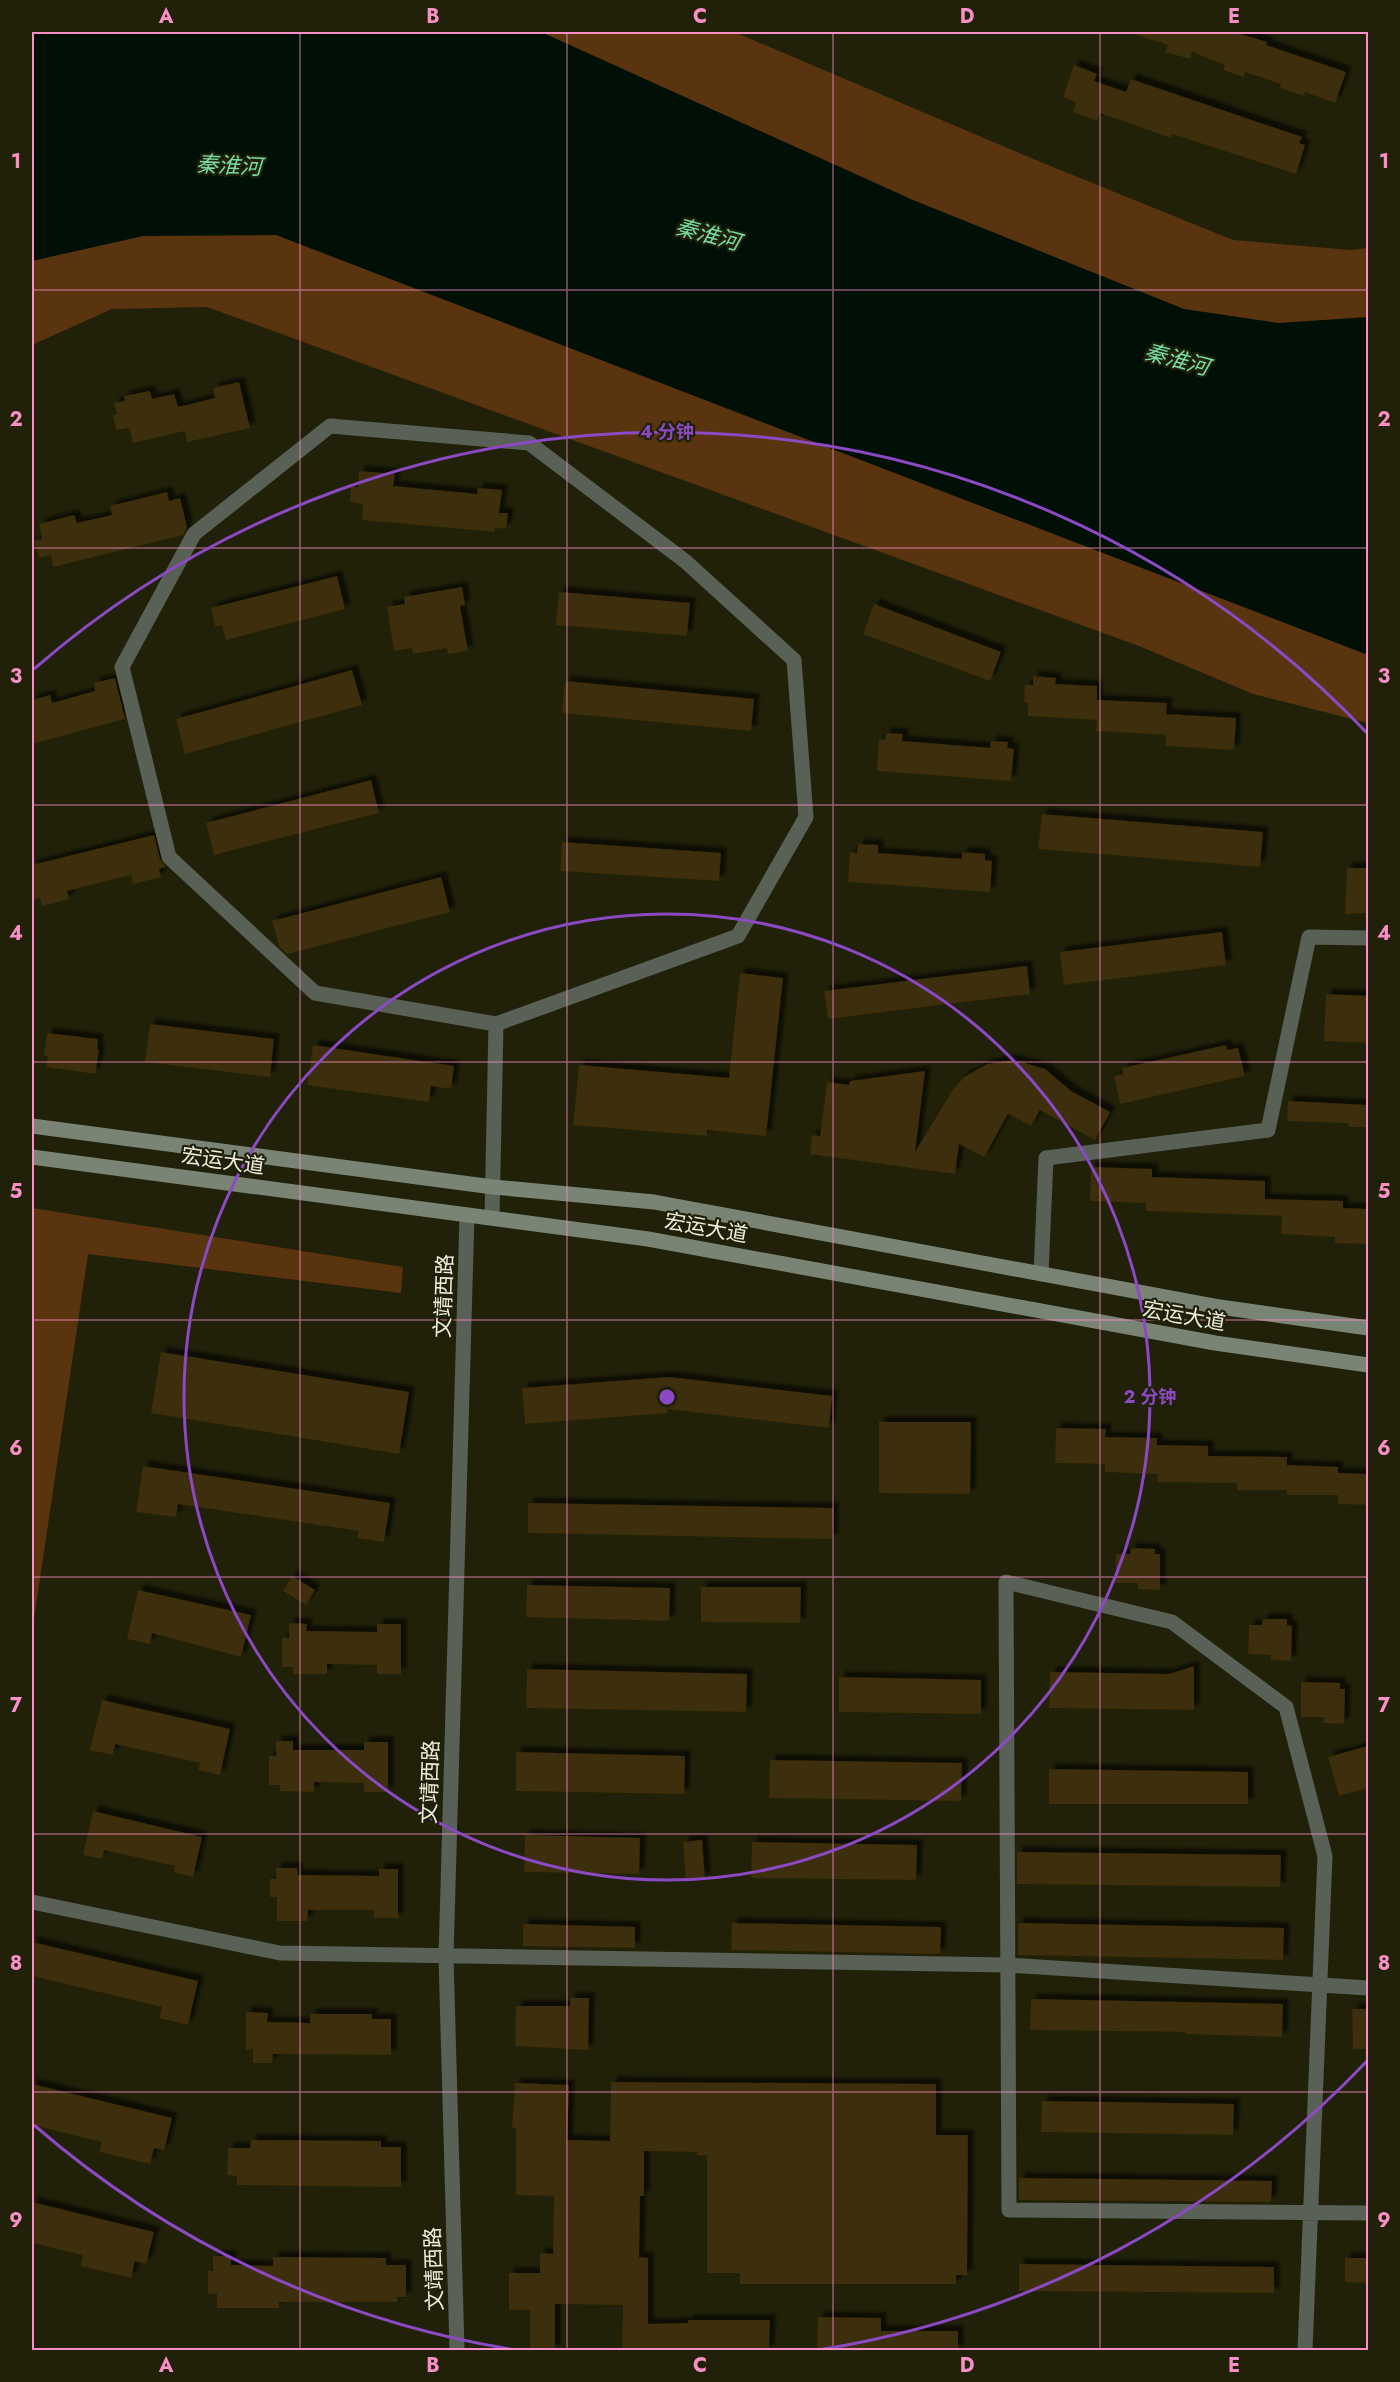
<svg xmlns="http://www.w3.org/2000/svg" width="1400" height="2382" font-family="Jost,'Noto Sans SC',sans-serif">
<defs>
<filter id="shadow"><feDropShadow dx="5.5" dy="-5.5" stdDeviation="1.5" flood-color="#0009"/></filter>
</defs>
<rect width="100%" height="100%" fill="#202108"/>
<path fill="#59340e" d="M32,32H734L1043,163L1233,240L1351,250L1368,248V723L1253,694L1139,646L207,307L112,309L32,345Z
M32,1208L403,1267L401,1293L88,1254L32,1633Z"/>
<path fill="#001006" d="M32,32H541L913,200L1184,309L1279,323L1368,317V655L276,235L143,236L32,261Z"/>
<path fill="#3c2d07" filter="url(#shadow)" d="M1137,32H1234L1267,42L1266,45L1346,72L1335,103L1305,92L1304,96L1280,88L1281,84L1245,72L1244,77L1223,70L1225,65L1192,52L1190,59L1165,52L1168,45L1136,35Z
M1074,65L1097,74L1094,81L1126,92L1131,79L1302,137L1299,143L1305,145L1296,174L1172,134L1171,138L1100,113L1097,121L1073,112L1076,102L1063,97Z
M239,382L250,428L187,442L185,431L133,443L129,428L116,430L113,415L117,414L114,403L125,401L124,396L150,391L152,399L174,394L178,407L215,398L213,388Z
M359,471L395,474L393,486L477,494L478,488L502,490L499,513H508L506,529L495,528V532L362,520L363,504L350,502L351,487H358Z
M167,492L169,501L180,498L187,527L183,535L53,567L51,555L39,558L34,541L42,539L39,524L74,515L77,523L112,515L110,506Z
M337,576L345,609L226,640L222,625L215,627L211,608Z
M462,587L465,605L460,606L468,651L448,654L447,648L413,654L412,648L394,651L387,607L405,604L404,597Z
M559,592L690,603L687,636L556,625Z
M874,604L1001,652L990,681L863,634Z
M352,670L362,705L185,754L176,719Z
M1033,676L1056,678L1055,684L1097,686V700L1167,703L1166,714L1236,718L1234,750L1166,746V735L1096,731L1097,720L1028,716V703L1024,702L1025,685H1033Z
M115,678L125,719L32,744V700L50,695L52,703L95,691L94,683Z
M565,681L754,699L751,731L562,713Z
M886,733L903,734L902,741L990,748L991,741L1008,742L1007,748L1014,749L1011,781L877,771L879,739L885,740Z
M371,780L379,813L214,855L206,823Z
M1042,814L1263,832L1260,867L1038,849Z
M154,835L160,859L166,867L159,869L161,877L133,884L131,875L67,891L69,899L42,906L40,898L32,900V865Z
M562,842L721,853L719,881L560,871Z
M858,844L878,845V853L962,859V852L985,854V860L992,861L990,892L848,882L850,852L857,853Z
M1347,868H1368V913L1345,914Z
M441,877L450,912L287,954L279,946L272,921Z
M1222,932L1226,965L1064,985L1060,952Z
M1027,966L1030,994L828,1019L824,991Z
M740,973L783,978L766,1136L707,1130V1136L573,1125L579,1065L729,1078Z
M1326,994L1368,996V1043L1324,1041Z
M150,1024L274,1039L270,1077L145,1062Z
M47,1033L98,1039L97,1049L99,1050L95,1074L46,1067L48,1056H44Z
M313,1045L454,1066L451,1089L431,1086L429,1102L307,1085Z
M1226,1045L1227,1050L1238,1048L1245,1076L1120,1104L1114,1076L1123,1074L1122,1068Z
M1014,1060L1045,1069L1071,1091L1110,1112L1095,1140L1040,1110L1031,1126L1008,1114L984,1157L959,1144L955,1174L810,1154L812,1135L820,1136L827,1082L849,1085L850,1081L925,1071L915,1152L953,1089L964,1077L987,1064Z
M1288,1101L1368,1105V1127H1349V1123L1287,1121Z
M1091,1167L1152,1169V1177L1265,1181V1199L1343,1201V1208L1368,1209V1244L1335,1243V1237L1281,1234L1282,1216L1146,1211V1203L1090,1201Z
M161,1352L409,1392L399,1454L151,1413Z
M669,1377L832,1396L829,1428L667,1409L668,1413L525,1424L522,1388Z
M879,1422H971L970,1494L879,1493Z
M1056,1428L1106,1429L1105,1437L1157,1438V1445L1208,1446V1456L1287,1457V1465L1338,1467V1473L1368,1474V1505L1338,1504V1495H1287V1490H1237V1483L1157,1482L1158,1474L1105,1472V1464L1055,1463Z
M143,1466L390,1503L384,1542L357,1538L359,1531L178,1504L176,1517L136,1512Z
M528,1503L833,1508L832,1539L528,1533Z
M1131,1548L1155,1549V1554H1160V1590L1138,1589V1583H1115L1116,1554H1130Z
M292,1576L315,1590L306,1605L283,1591Z
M527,1585L670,1588L669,1621L526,1617Z
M701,1587H801L800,1623L701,1622Z
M138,1590L251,1615L241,1657L152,1633L150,1644L127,1639Z
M1263,1619H1287V1625L1292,1626L1291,1661L1271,1660V1655L1248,1654L1249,1625H1262Z
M289,1623L307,1624L306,1631L377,1632V1624H401V1674H377V1665L327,1664V1674H293V1667H282V1638H289Z
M1194,1666V1710L1049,1708L1050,1672L1169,1674Z
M527,1669L747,1674L746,1712L526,1708Z
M839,1677L981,1680V1714L839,1712Z
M1301,1682L1340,1683V1689H1345L1344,1724L1323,1723L1324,1717H1301Z
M102,1700L230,1729L220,1775L198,1770L200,1763L115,1744L113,1755L90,1750Z
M276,1741H293V1750H364V1742H388V1792H364V1783L314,1782V1792L280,1791V1785H269V1756H276Z
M1368,1746V1788L1339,1796L1328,1757Z
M516,1752L685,1756L684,1794L516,1791Z
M770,1760L962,1763L961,1801L769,1798Z
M1049,1769L1248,1772V1804H1049Z
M93,1811L202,1837L193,1877L174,1872L175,1866L104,1850L102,1859L83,1855Z
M525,1835L640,1838L639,1874L524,1872Z
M702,1840L705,1879L686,1880L683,1842Z
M752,1842L917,1845L916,1880L751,1878Z
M1017,1852L1281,1855L1280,1887L1017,1884Z
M276,1868H297L298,1875L379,1876V1869H398V1918H374V1910H308L307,1921H277V1897H270V1879H276Z
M732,1923L941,1927L940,1954L731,1950Z
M1018,1923L1284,1928L1283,1960L1018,1955Z
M523,1924L635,1927V1948L523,1946Z
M32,1942L198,1981L188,2025L159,2018L162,2007L32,1976Z
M570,1998H589L588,2050L515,2046L516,2006H570Z
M1031,1999L1283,2004L1282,2037L1186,2034V2032L1030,2030Z
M1352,2009H1368V2049H1353Z
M246,2012L268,2013L267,2022L310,2023V2014H372V2019H391V2055L273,2054L272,2063H253V2049L246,2050Z
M611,2082L936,2084V2135H968L967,2275H956V2284H740V2273H707V2155H697V2152L644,2151V2196H640L639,2257L648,2258V2324L688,2323V2320H770L769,2350H622L623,2305L555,2304V2350H530V2310H509V2273H540V2253L553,2254L554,2196L516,2195V2128H512L515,2083L569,2085L567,2140L610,2141Z
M32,2084L172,2118L164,2150L154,2148L150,2164L99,2152L102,2142L32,2125Z
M1042,2101L1234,2104L1233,2135L1041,2132Z
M251,2140L381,2141V2147H401V2187L237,2185V2176L227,2175L228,2148H250Z
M1019,2178L1272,2181L1271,2202L1019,2200Z
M32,2202L154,2232L146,2264L135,2261L131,2278L81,2266L83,2255L32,2243Z
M213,2256H231V2265L273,2266V2257L386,2258V2265H406V2297H397V2302H279V2308H217V2294H208V2271H213Z
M1345,2258H1368V2283L1345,2282Z
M1019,2264L1274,2267V2293L1019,2291Z
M818,2317L881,2318V2331H958V2350L817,2348Z"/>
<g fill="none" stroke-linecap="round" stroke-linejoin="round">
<path stroke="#596055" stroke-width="15" d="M492,1218L496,1024L315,993L169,857L122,667L194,534L330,426L529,443L685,561L794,660L806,817L738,936L496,1024
M1041,1274L1046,1158L1268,1130L1309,937L1368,938
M32,1902L280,1953L1007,1965L1368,1988
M457,2350L446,1957L467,1215
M1305,2350L1325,1856L1286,1707L1172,1622L1006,1582L1009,2210L1368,2213"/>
<path stroke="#7a8474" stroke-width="15" d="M32,1126L493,1187L654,1202L1220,1307L1368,1328
M32,1157L648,1239L1215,1343L1368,1365"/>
</g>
<path fill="none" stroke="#fa8fc8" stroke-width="1.5" stroke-opacity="0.55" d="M300,32V2350M567,32V2350M833,32V2350M1100,32V2350M32,290H1368M32,548H1368M32,805H1368M32,1062H1368M32,1320H1368M32,1577H1368M32,1834H1368M32,2092H1368"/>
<g fill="none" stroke="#8c49c4" stroke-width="3">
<circle cx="667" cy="1397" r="483"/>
<path d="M1367 2061A965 965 0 0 1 818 2350M516 2350A965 965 0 0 1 34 2125M34 669A965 965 0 0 1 1367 733"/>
</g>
<g text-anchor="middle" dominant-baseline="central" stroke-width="4.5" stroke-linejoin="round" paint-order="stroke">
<g font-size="21" fill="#edeedf" stroke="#202108">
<text transform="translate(223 1161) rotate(8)">宏运大道</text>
<text transform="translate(706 1228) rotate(10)">宏运大道</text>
<text transform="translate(444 1296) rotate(-88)">文靖西路</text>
<text transform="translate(1184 1316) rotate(10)">宏运大道</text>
<text transform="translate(430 1782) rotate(-88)">文靖西路</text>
<text transform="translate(434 2269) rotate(-92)">文靖西路</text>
</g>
<g font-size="22" font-style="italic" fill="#75dca7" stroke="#202108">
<text transform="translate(229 165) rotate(3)">秦淮河</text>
<text transform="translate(708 234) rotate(15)">秦淮河</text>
<text transform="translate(1177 359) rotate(15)">秦淮河</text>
</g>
</g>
<circle cx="667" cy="1397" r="9" fill="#8c49c4" stroke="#202108" stroke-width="3"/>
<g font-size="18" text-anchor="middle" font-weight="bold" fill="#8c49c4" stroke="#202108" stroke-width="4.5" stroke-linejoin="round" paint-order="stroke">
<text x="667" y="438">4 分钟</text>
<text x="1150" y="1403">2 分钟</text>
</g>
<rect width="1400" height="2382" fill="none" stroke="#202108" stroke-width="66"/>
<rect x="33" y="33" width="1334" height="2316" fill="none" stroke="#fa8fc8" stroke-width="2"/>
<g font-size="20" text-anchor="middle" font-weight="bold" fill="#fa8fc8">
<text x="166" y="23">A</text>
<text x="433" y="23">B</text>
<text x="700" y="23">C</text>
<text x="967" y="23">D</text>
<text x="1234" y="23">E</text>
<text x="16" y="168">1</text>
<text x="1384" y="168">1</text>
<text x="16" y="426">2</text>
<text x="1384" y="426">2</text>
<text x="16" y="683">3</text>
<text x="1384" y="683">3</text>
<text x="16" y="940">4</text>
<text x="1384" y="940">4</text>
<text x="16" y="1198">5</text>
<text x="1384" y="1198">5</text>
<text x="16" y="1455">6</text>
<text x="1384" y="1455">6</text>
<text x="16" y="1712">7</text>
<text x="1384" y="1712">7</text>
<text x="16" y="1970">8</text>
<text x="1384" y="1970">8</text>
<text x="16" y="2227">9</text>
<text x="1384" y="2227">9</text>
<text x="166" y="2372">A</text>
<text x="433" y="2372">B</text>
<text x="700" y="2372">C</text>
<text x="967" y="2372">D</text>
<text x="1234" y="2372">E</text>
</g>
</svg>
